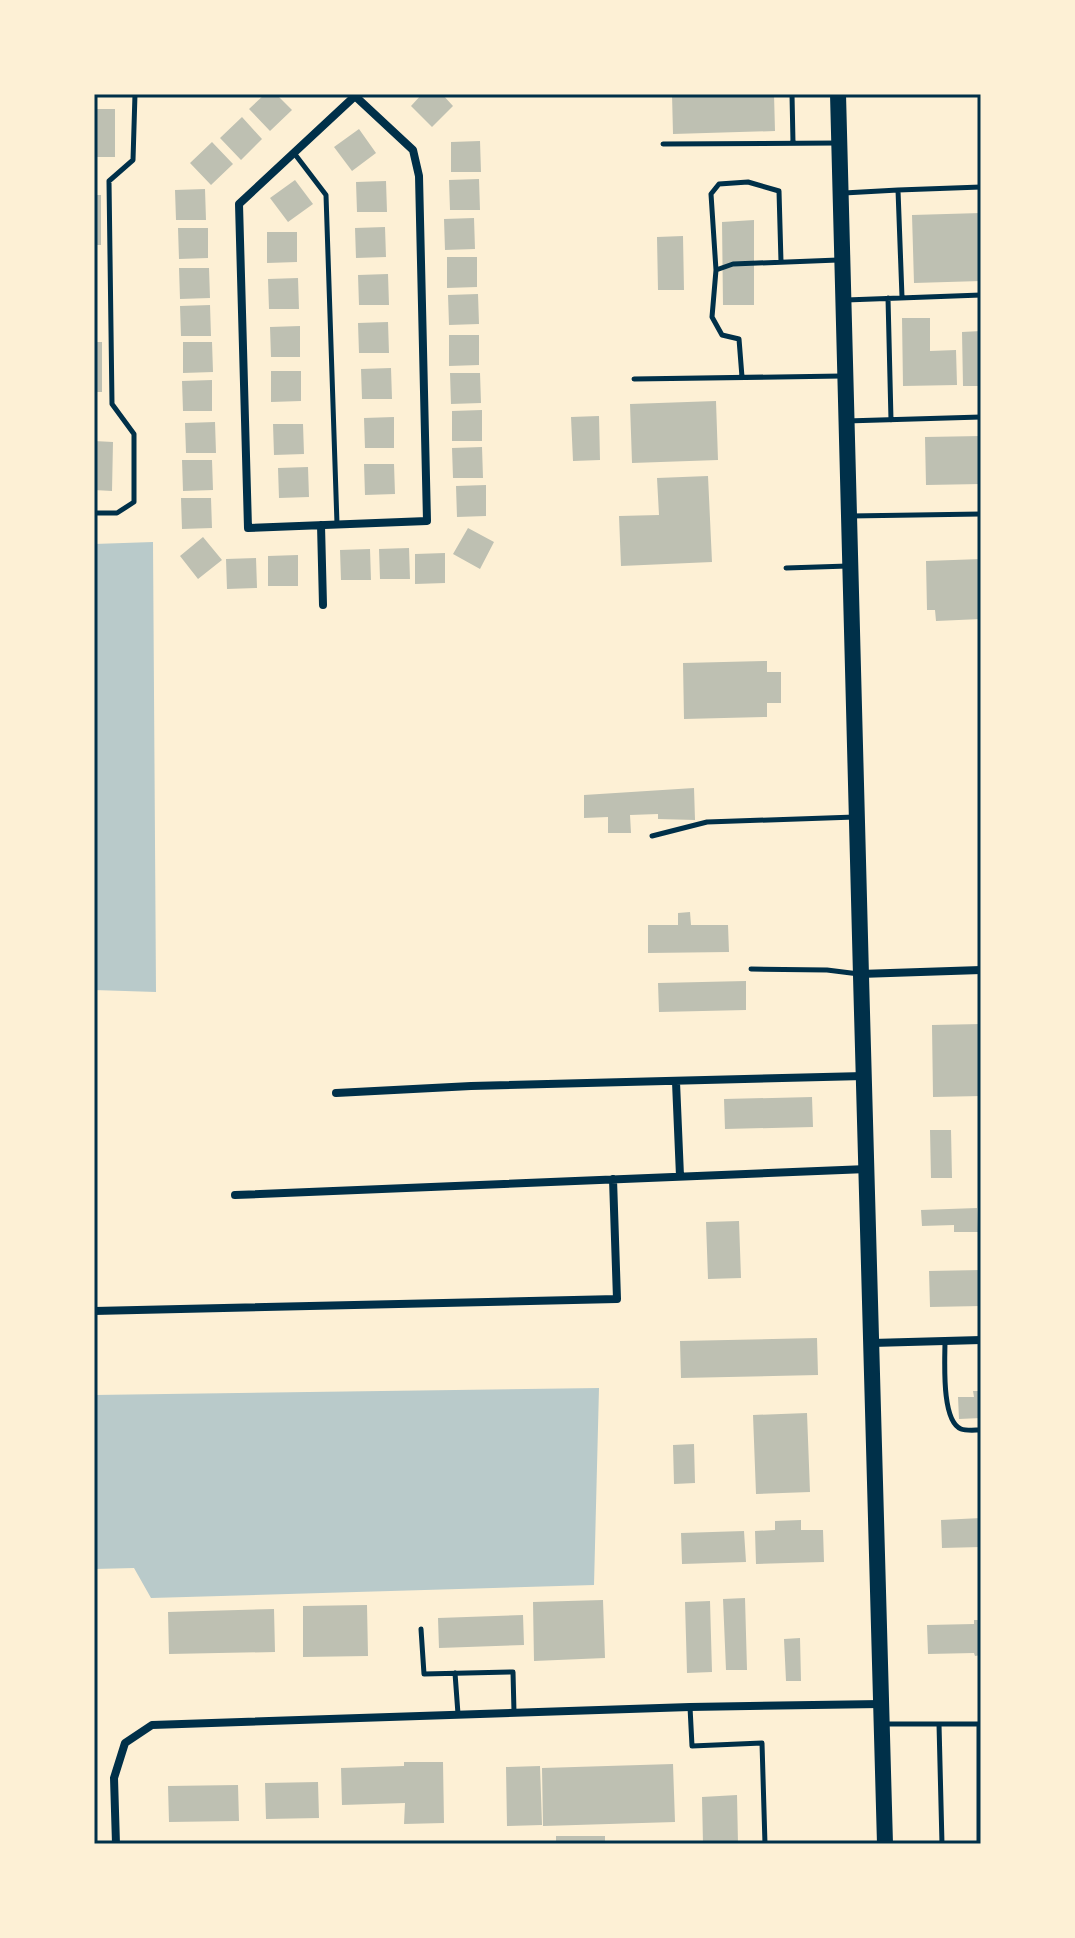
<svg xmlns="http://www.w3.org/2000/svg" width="1075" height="1938" font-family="Roboto,sans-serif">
<rect width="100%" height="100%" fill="#fdf0d5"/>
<path fill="#b9caca" d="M153,542L156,992L94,990V544Z
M599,1388L594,1585L151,1598L134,1568L94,1569V1395Z"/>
<path fill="#bec0b2" d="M265,94H276L292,110L270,131L249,109Z
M422,94H442L453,106L432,127L411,106Z
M672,94H774L775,131L673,134Z
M94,109H115V157H94Z
M242,117L262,139L241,160L220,138Z
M359,129L376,153L352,171L334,147Z
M480,141L481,172H451V142Z
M212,142L233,164L211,185L190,163Z
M479,179L480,210H450L449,180Z
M295,180L313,204L288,222L270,198Z
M386,181L387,212H357L356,182Z
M205,189L206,220H176L175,190Z
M94,195H101V245H94Z
M981,213V281L914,283L912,215Z
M474,218L475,249L445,250L444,219Z
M754,220V305H723L722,222Z
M385,227L386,257L356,258L355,228Z
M178,228H208V258L179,259Z
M267,232H297V262L267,263Z
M683,236L684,290H658L657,237Z
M447,257H477V287L447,288Z
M179,268H209L210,298L180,299Z
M388,274L389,305H359L358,275Z
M298,278L299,309H269L268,279Z
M478,294L479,324L449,325L448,295Z
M210,305L211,336H181L180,306Z
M902,318H930V351L956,350L957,385L903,386Z
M388,322L389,353H359L358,323Z
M300,326V357H271L270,327Z
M981,331V386H963L962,332Z
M449,335H479V365L449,366Z
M94,342H102V392H94Z
M183,342H212L213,372L183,373Z
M391,368L392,399H362L361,369Z
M271,371H301V401L271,402Z
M450,373H480L481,403L451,404Z
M212,380V411H183L182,381Z
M716,401L718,460L632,463L630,404Z
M482,410V441H452V411Z
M599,416L600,460L573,461L571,417Z
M394,417V448H365L364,418Z
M215,422L216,453H186L185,423Z
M273,424H303L304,454L274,455Z
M981,436V484L926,485L925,437Z
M94,441L113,442L112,491L94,490Z
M482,447L483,478H453L452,448Z
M182,460H212L213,490L183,491Z
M364,464H394L395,494L365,495Z
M308,467L309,497L279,498L278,468Z
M708,476L712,562L621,566L619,516L659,515L657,478Z
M486,485V516L457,517L456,486Z
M181,498H211L212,528L182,529Z
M468,528L494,542L480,569L453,554Z
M203,537L222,560L198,579L180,556Z
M409,548L410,579H380L379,549Z
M370,549L371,580H341L340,550Z
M445,553V583L415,584V554Z
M298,555V586H268V556Z
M256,558L257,588L227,589L226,559Z
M981,559V619L936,621L935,610H927L926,561Z
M767,661V672H781V703H767V717L684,719L683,663Z
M694,788L695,820L658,819V814L630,815L631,833H608V817L584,818V795Z
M690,912L691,925H728L729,952L648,953V925H678V913Z
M746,981V1010L659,1012L658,983Z
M981,1024V1096L933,1097L932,1025Z
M812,1097L813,1127L725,1129L724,1099Z
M930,1130H951L952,1178H931Z
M977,1208L978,1232H954V1225L922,1226L921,1210Z
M739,1221L741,1278L708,1279L706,1222Z
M981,1270V1306L930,1307L929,1271Z
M817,1338L818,1375L681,1378L680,1341Z
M973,1391H981V1418L959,1419L958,1397H974Z
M807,1413L810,1492L756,1494L753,1415Z
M694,1444L695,1483L674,1484L673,1445Z
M981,1518V1547L942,1548L941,1520Z
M801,1520V1530H823L824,1562L756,1564L755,1531L775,1530V1521Z
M744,1531L746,1562L682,1564L681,1533Z
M745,1598L747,1670H726L723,1599Z
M603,1600L605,1658L534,1661L533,1602Z
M710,1601L712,1672L687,1673L685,1602Z
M367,1605L368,1656L303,1657V1606Z
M274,1609L275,1652L169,1654L168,1612Z
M523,1615L524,1645L439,1648L438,1618Z
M974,1620H981V1655L975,1656L974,1653L928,1654L927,1625L974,1624Z
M800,1638L801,1681H786L784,1639Z
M404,1762H443L444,1823L404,1824L405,1803L342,1805L341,1768L404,1766Z
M673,1764L675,1822L543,1826L542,1768Z
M540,1766L542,1825L507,1826L506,1767Z
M318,1782L319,1818L266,1819L265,1783Z
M238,1785L239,1821L169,1822L168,1786Z
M737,1795L738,1844H703L702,1797Z
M556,1836H605V1844H556Z"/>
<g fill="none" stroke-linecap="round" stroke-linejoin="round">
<path stroke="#003049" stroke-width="5" d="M792,94L793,143
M663,144L838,143
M294,153L326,195L337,524
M844,193L898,190
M716,270L711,194L719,184L748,182L779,191L781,262
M902,297L898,190L981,187
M888,298L891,420
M846,300L981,295
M742,377L739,339L722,335L712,317L716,270L733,264L838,260
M634,379L842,376
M846,421L981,417
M94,513H117L134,502V434L112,404L109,181L133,160L135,94
M850,516L981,514
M786,568L848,566
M652,836L707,822L855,817
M751,969L827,970L859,974
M945,1341C945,1360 941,1421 961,1429C966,1431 975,1430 981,1430
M421,1629L424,1674L513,1672L514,1712
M455,1673L458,1714
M690,1707L692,1746L762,1743L765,1844
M883,1724H979V1844
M939,1724L942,1844"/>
<path stroke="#003049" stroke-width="8" d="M353,94L355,96L413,150L419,176L427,521L248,528L239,204L355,96
M321,525L323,605
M860,974L981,970
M676,1082L680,1176
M336,1093L471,1086L864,1076
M235,1195L867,1169
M94,1311L617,1299L613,1179
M872,1343L981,1340
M116,1844L114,1778L125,1743L152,1725L690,1707L881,1704"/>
<path stroke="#003049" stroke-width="16" d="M838,94C849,677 872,1261 885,1844"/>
</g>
<rect width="1075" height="1938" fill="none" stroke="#fdf0d5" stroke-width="192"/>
<rect x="96" y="96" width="883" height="1746" fill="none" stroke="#003049" stroke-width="3"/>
</svg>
